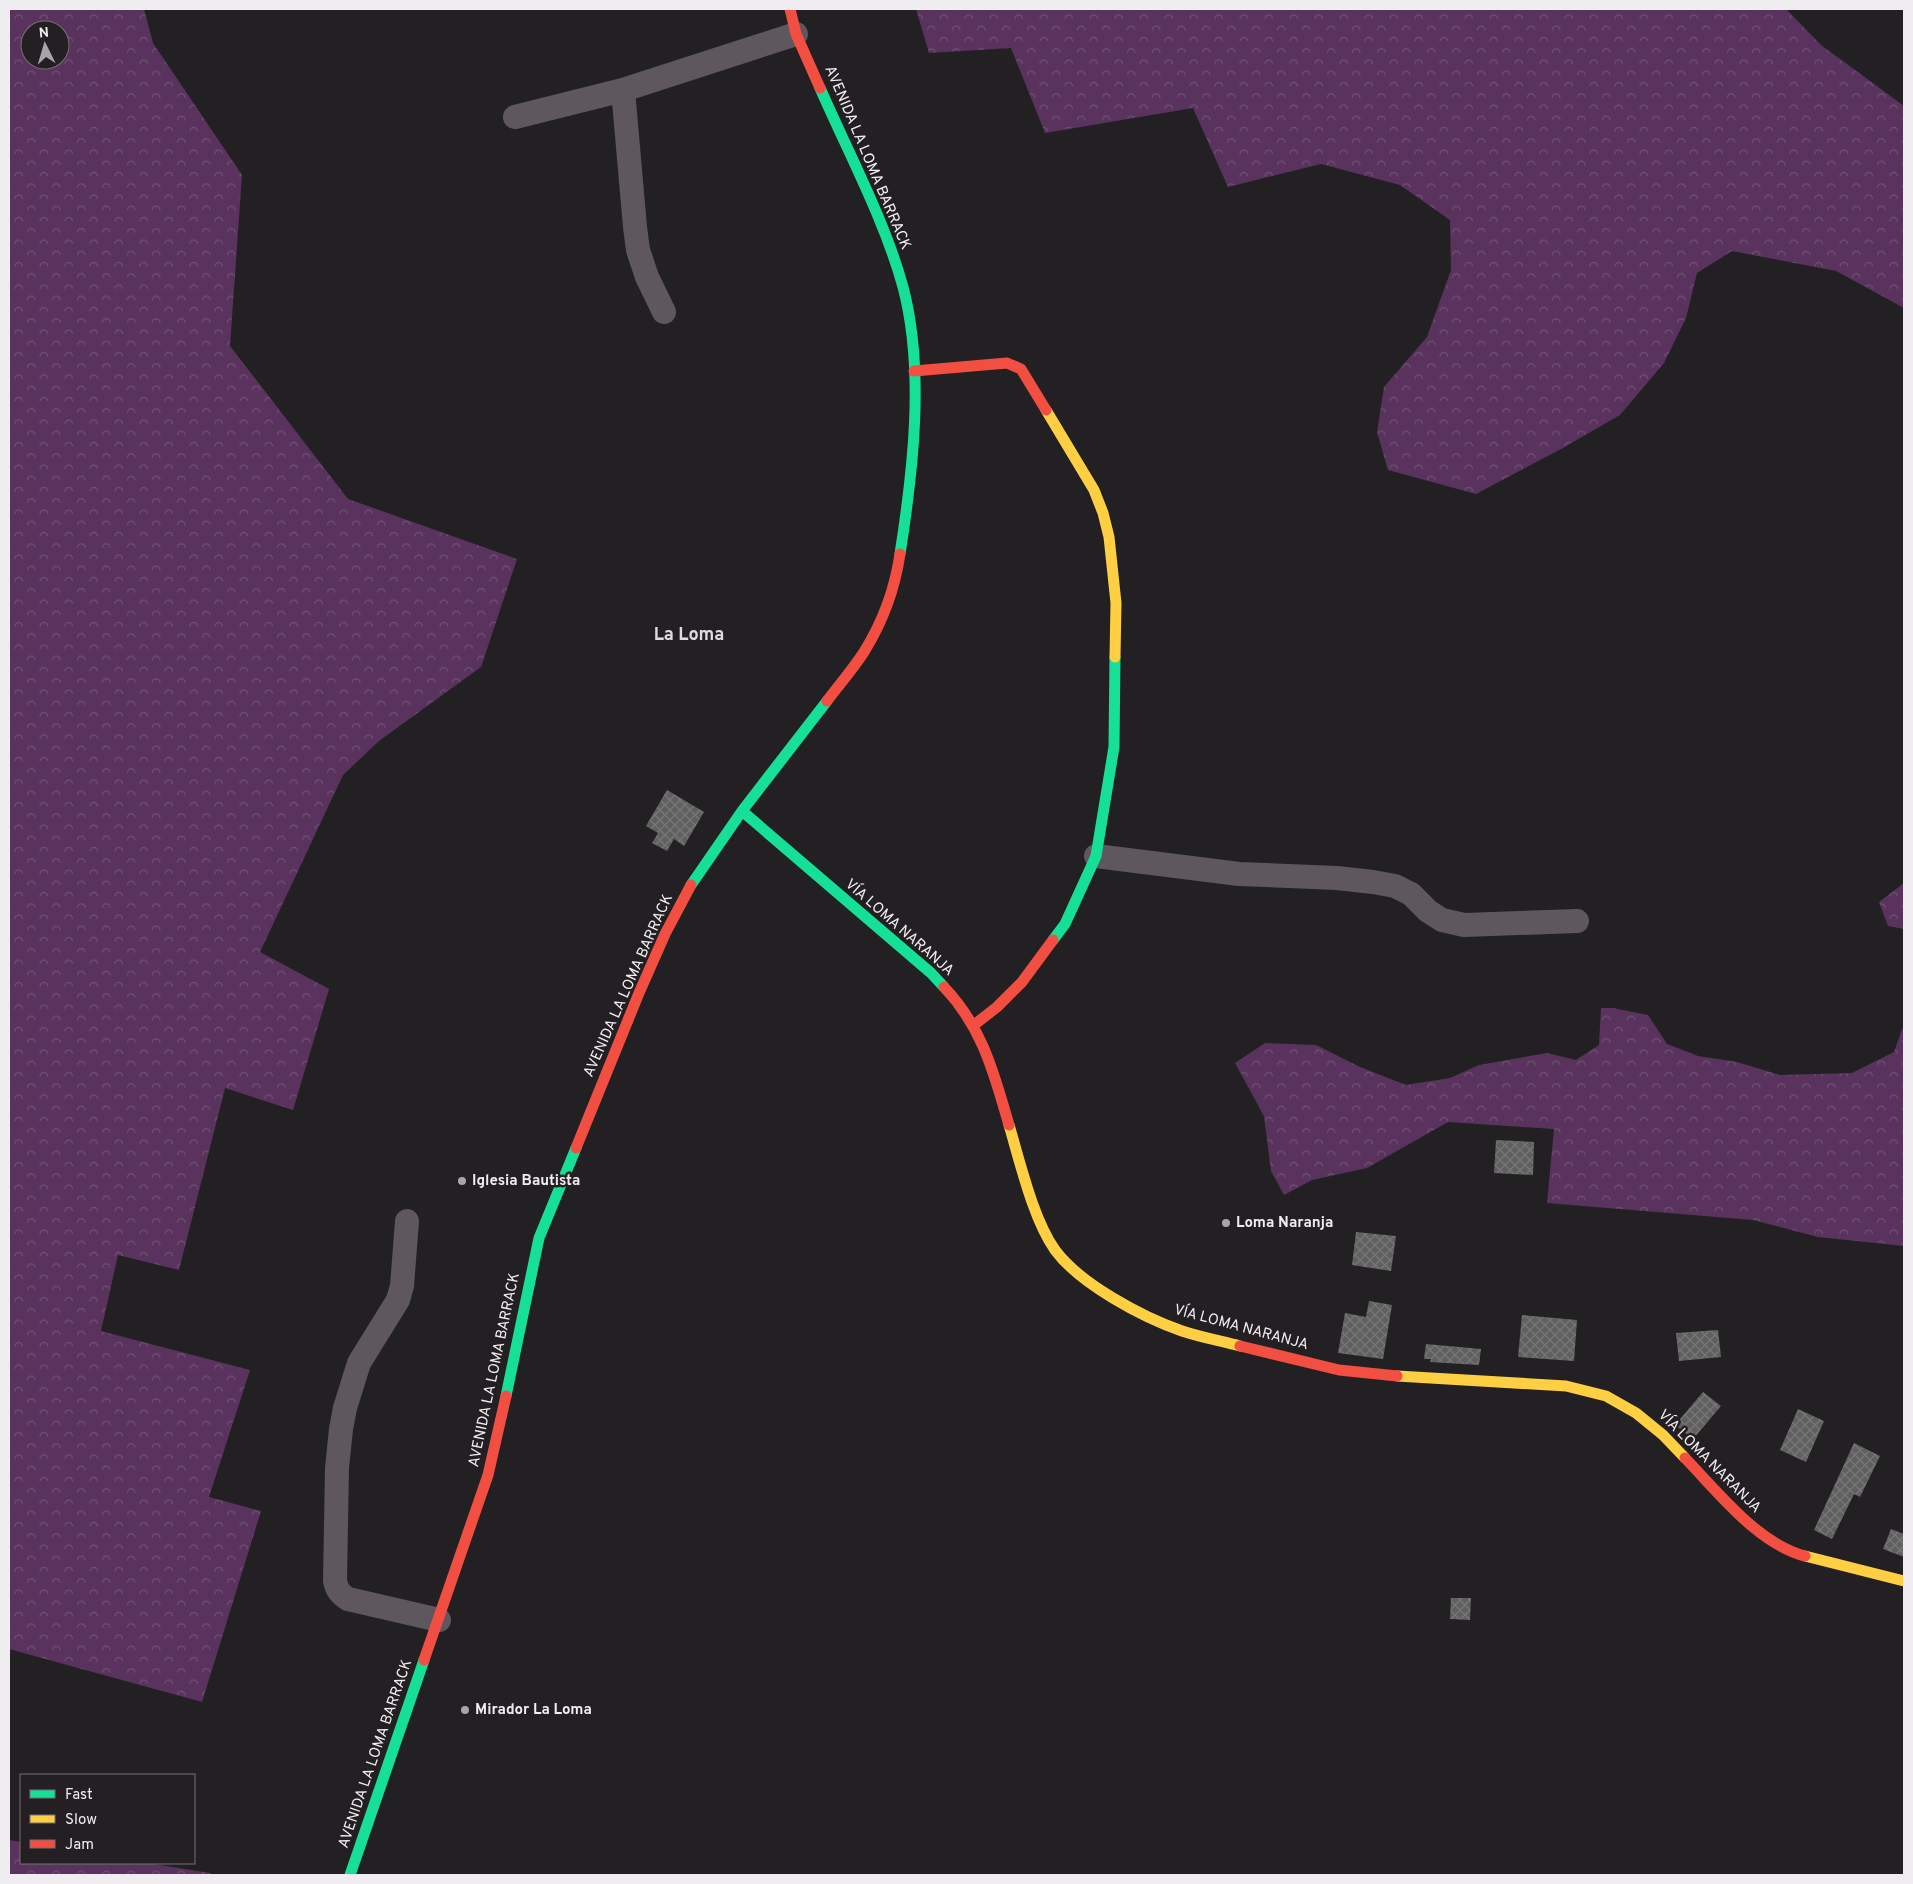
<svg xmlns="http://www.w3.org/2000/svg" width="1913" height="1884" font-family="Overpass,sans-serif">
<defs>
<pattern id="forest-crowns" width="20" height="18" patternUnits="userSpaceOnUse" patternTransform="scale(1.25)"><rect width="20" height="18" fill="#59335e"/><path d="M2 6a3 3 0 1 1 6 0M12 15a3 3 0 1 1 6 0" fill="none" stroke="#715175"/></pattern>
<pattern id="building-cross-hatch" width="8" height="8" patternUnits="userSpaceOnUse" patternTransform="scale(1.25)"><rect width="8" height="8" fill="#616061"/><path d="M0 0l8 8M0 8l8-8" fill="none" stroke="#787778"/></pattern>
</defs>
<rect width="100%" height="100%" fill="#222022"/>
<path fill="url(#forest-crowns)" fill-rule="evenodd" d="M9,9H144L153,43L242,175L230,346L348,499L517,559L481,667L379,741L343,775L260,952L329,989L293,1110L225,1088L179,1270L118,1255L101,1331L250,1370L209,1497L261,1511L202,1702L9,1649ZM30,30H60V60H30Z
M916,9H1786L1821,45L1904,106V308L1836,271L1732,251L1697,273L1686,318L1664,363L1620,415L1561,449L1476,494L1388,470L1377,432L1384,387L1427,337L1451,270L1450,220L1400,185L1321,164L1228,187L1193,108L1045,133L1011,48L929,53Z
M1904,883V929L1888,926L1879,902Z
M1601,1008H1613L1648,1015L1667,1044L1698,1056L1737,1062L1780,1075L1852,1073L1894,1052L1904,1024V1246L1818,1237L1753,1220L1547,1203L1554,1129L1448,1122L1367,1168L1312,1180L1284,1195L1271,1171L1264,1116L1235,1063L1265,1043L1316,1045L1360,1067L1406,1085L1450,1078L1479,1065L1547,1053L1576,1060L1599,1045Z
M9,1840L21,1842V1863H147L210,1873V1875H9Z"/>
<path fill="url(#building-cross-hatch)" d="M667,790L704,812L684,846L674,839L667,851L652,843L658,833L646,826Z
M1496,1140L1534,1142L1533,1175L1494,1173Z
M1356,1232L1396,1236L1391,1271L1352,1265Z
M1369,1301L1392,1305L1383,1359L1338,1353L1345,1313L1366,1317Z
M1522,1315L1577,1320L1574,1361L1518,1357Z
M1718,1330L1721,1357L1679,1361L1676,1333Z
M1426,1344L1481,1349L1479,1365L1430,1362L1431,1359H1424Z
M1703,1392L1721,1406L1693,1439L1675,1425Z
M1798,1409L1824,1421L1806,1462L1780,1450Z
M1854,1443L1880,1456L1860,1497L1854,1494L1832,1539L1814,1530Z
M1891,1529L1904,1534V1557L1883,1549Z
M1451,1598H1471L1470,1620L1450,1619Z"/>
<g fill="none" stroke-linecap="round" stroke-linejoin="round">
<path stroke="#5e575e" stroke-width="24" d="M515,117L623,90
M664,312L647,277L638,250L635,227L623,90L796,34
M1096,856L1239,874L1337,878L1373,882L1395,886L1411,894L1428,911L1442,920L1464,925L1577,921
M407,1221L402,1286L398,1300L359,1363L345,1408L341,1429L337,1468L335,1581C337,1590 340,1594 348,1599L439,1620"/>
<path stroke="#16e098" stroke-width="11" d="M820,88C848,152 885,221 903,287C925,370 913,471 900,554
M742,811L931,973L944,987
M691,885L742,811L827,701
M1053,940L1065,924L1096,856L1114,747L1115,657
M506,1396L539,1238L576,1148
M350,1875L424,1660"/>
<path stroke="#ffcf43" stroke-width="11" d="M1046,410L1094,490L1103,513L1109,537L1116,603L1115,657
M1009,1125C1020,1162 1033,1219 1055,1250C1080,1284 1142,1317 1182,1331C1200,1337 1221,1341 1240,1346
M1397,1376L1566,1386L1606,1396L1636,1413L1663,1435L1685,1458
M1805,1556L1904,1581"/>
<path stroke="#f24e42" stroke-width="11" d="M790,9L796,34L820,88
M914,371L1007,363L1021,369L1046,410
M827,701C839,685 853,669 864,652C882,623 895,588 900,554
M944,987C983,1028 994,1074 1009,1125
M974,1025L997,1007L1022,982L1053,940
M576,1148L639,993L665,934L691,885
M1240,1346L1339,1370L1397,1376
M1685,1458C1718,1492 1758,1544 1805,1556
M424,1660L488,1475L506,1396"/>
</g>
<g fill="#a8a5a8" stroke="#231f23" stroke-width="2">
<circle cx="462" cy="1181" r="5"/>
<circle cx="1226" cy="1223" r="5"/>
<circle cx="465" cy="1710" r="5"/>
</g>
<g text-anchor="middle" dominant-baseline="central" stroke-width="5" stroke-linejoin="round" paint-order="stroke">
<g font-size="15" fill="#f0edf0" stroke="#231f23">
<text transform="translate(867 158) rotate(67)">AVENIDA LA LOMA BARRACK</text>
<text transform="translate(899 928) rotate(41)">VÍA LOMA NARANJA</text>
<text transform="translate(629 986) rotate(-66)">AVENIDA LA LOMA BARRACK</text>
<text transform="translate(1241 1328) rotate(15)">VÍA LOMA NARANJA</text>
<text transform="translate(495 1370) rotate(-78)">AVENIDA LA LOMA BARRACK</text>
<text transform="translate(1709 1462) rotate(45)">VÍA LOMA NARANJA</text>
<text transform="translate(376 1754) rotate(-71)">AVENIDA LA LOMA BARRACK</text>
</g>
<g font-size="15" font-weight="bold" fill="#f0edf0" stroke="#231f23" text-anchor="start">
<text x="472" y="1181">Iglesia Bautista</text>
<text x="1236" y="1223">Loma Naranja</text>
<text x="475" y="1710">Mirador La Loma</text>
</g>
<g font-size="18" font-weight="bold" fill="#e0dae0" stroke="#231f23">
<text x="689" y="635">La Loma</text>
</g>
</g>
<rect width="1913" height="1884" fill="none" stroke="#f0edf0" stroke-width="20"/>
<rect x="20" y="1774" width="175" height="90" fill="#231f23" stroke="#757175"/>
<rect x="30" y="1790" width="25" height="8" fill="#16e098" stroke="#757175"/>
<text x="65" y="1799" font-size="15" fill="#f0edf0">Fast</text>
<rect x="30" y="1815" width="25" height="8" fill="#ffcf43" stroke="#757175"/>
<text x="65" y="1824" font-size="15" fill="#f0edf0">Slow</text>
<rect x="30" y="1840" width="25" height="8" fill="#f24e42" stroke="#757175"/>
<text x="65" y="1849" font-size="15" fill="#f0edf0">Jam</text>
<g transform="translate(45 45) rotate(355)"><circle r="24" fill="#231f23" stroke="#757175"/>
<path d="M0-4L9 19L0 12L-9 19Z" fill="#a8a5a8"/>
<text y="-8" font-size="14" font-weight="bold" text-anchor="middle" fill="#f0edf0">N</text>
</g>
</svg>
